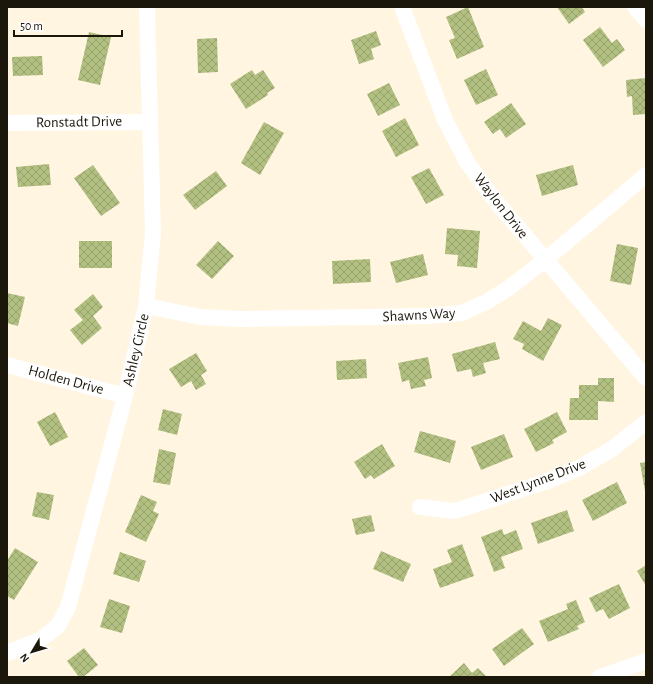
<svg xmlns="http://www.w3.org/2000/svg" width="653" height="684" font-family="'Alegreya Sans',sans-serif">
<defs>
<pattern id="building-cross-hatch" width="8" height="8" patternUnits="userSpaceOnUse"><rect width="8" height="8" fill="#b1c080"/><path d="M0 0l8 8M0 8l8-8" fill="none" stroke="#98a46d"/></pattern>
</defs>
<rect width="100%" height="100%" fill="#fff5e1"/>
<path fill="url(#building-cross-hatch)" d="M468,7L484,47L457,59L449,40L455,38L446,17Z
M557,7H582L585,12L569,24Z
M600,27L612,43L617,39L625,50L603,67L583,40Z
M376,31L381,45L371,49L374,59L359,64L351,40Z
M89,32L111,37L100,85L78,80Z
M217,38L218,72L198,73L197,39Z
M42,56L43,75L13,76L12,57Z
M486,69L498,95L476,105L464,80Z
M252,70L255,75L263,70L275,88L267,93L268,95L246,109L230,84Z
M646,78V114L633,115L632,96L627,97L626,80Z
M389,83L400,105L378,116L367,94Z
M511,103L526,124L506,138L500,129L493,134L484,122Z
M405,118L419,145L396,157L382,131Z
M264,122L284,133L260,175L241,163Z
M49,164L51,185L18,187L16,167Z
M93,165L120,203L101,216L74,178Z
M573,165L578,185L542,196L536,175Z
M429,168L444,195L426,204L411,177Z
M216,171L227,186L195,210L183,195Z
M447,228L480,231L477,268L457,266L458,255L445,254Z
M79,241H112V268H79Z
M218,241L234,256L212,279L196,265Z
M617,244L638,248L631,285L610,281Z
M423,254L428,275L396,283L390,262Z
M370,259L371,282L333,284L332,261Z
M7,293L25,297L18,326L7,323Z
M93,294L103,307L93,316L102,328L82,345L70,330L83,320L74,310Z
M548,318L562,325L543,361L522,349L524,344L513,339L523,321L541,331Z
M495,342L500,359L483,363L486,373L473,377L471,369L457,372L452,354Z
M196,353L207,371L201,375L206,384L196,390L191,381L181,387L169,369Z
M428,357L432,378L424,380L426,386L411,389L409,380L402,382L398,363Z
M366,359L367,378L337,380L336,361Z
M598,378H614V402L598,401V420H569L570,398H579V385H598Z
M163,409L182,414L177,435L158,430Z
M55,412L68,437L50,446L37,422Z
M557,412L567,432L552,440L554,443L536,452L524,429Z
M420,431L456,441L450,463L414,452Z
M504,434L513,457L481,470L471,447Z
M382,444L395,466L374,479L371,475L365,479L354,462Z
M159,449L176,453L170,485L153,482Z
M646,462V491H645L640,463Z
M617,482L627,503L593,521L582,500Z
M37,492L54,495L49,520L32,516Z
M141,495L157,502L153,511L159,514L146,542L125,532Z
M567,510L574,531L538,544L531,523Z
M371,515L375,531L356,535L352,519Z
M502,529L504,535L516,530L523,549L501,557L505,568L494,572L481,537Z
M462,544L474,576L440,588L433,569L452,562L447,550Z
M15,548L38,562L14,600L7,596V561Z
M381,551L411,564L403,582L373,569Z
M120,552L146,561L139,582L113,574Z
M646,565V586L637,571Z
M619,584L630,608L609,619L603,609L596,612L589,598Z
M109,599L130,606L122,633L100,627Z
M576,600L585,622L577,626L579,629L548,642L539,621L568,609L566,604Z
M522,628L534,644L504,666L492,649Z
M84,648L98,665L83,677H79L67,661Z
M464,663L472,673L478,668L487,677H449Z"/>
<g fill="none" stroke-linecap="round" stroke-linejoin="round">
<path stroke="#fff" stroke-width="16" d="M402,7L445,120L467,162L494,199L646,378
M635,7L646,20
M7,123L150,122
M146,306L201,317L240,319L430,316L462,313L486,302L509,288L545,260L646,175
M7,365L125,396
M420,507L455,511L545,482L579,468L612,449L646,422
M7,653L40,640L58,626L68,607L125,396L146,306L153,233L147,7
M600,677L646,661"/>
</g>
<g text-anchor="middle" dominant-baseline="central" stroke-width="3" stroke-linejoin="round" paint-order="stroke">
<g font-size="15" fill="#1c170b" stroke="#fff">
<text transform="translate(79 122) rotate(-1)">Ronstadt Drive</text>
<text transform="translate(501 206) rotate(52)">Waylon Drive</text>
<text transform="translate(419 315) rotate(-3)">Shawns Way</text>
<text transform="translate(136 350) rotate(-77)">Ashley Circle</text>
<text transform="translate(66 380) rotate(15)">Holden Drive</text>
<text transform="translate(538 481) rotate(-21)">West Lynne Drive</text>
</g>
</g>
<rect width="653" height="684" fill="none" stroke="#1c170b" stroke-width="16"/>
<g transform="translate(32 652) rotate(232)" stroke="#ffffff" stroke-width="3" paint-order="stroke">
<path d="M0-3L7 15L0 10L-7 15Z" fill="#1c170b"/>
<text y="-6" font-size="11" font-weight="bold" text-anchor="middle" fill="#1c170b">N</text>
</g>
<path d="M14 30v6h108v-6" fill="none" stroke="#1c170b" stroke-width="2"/>
<text x="20" y="30" font-size="12" fill="#1c170b" stroke="#ffffff" stroke-width="3" paint-order="stroke">50 m</text>
</svg>
